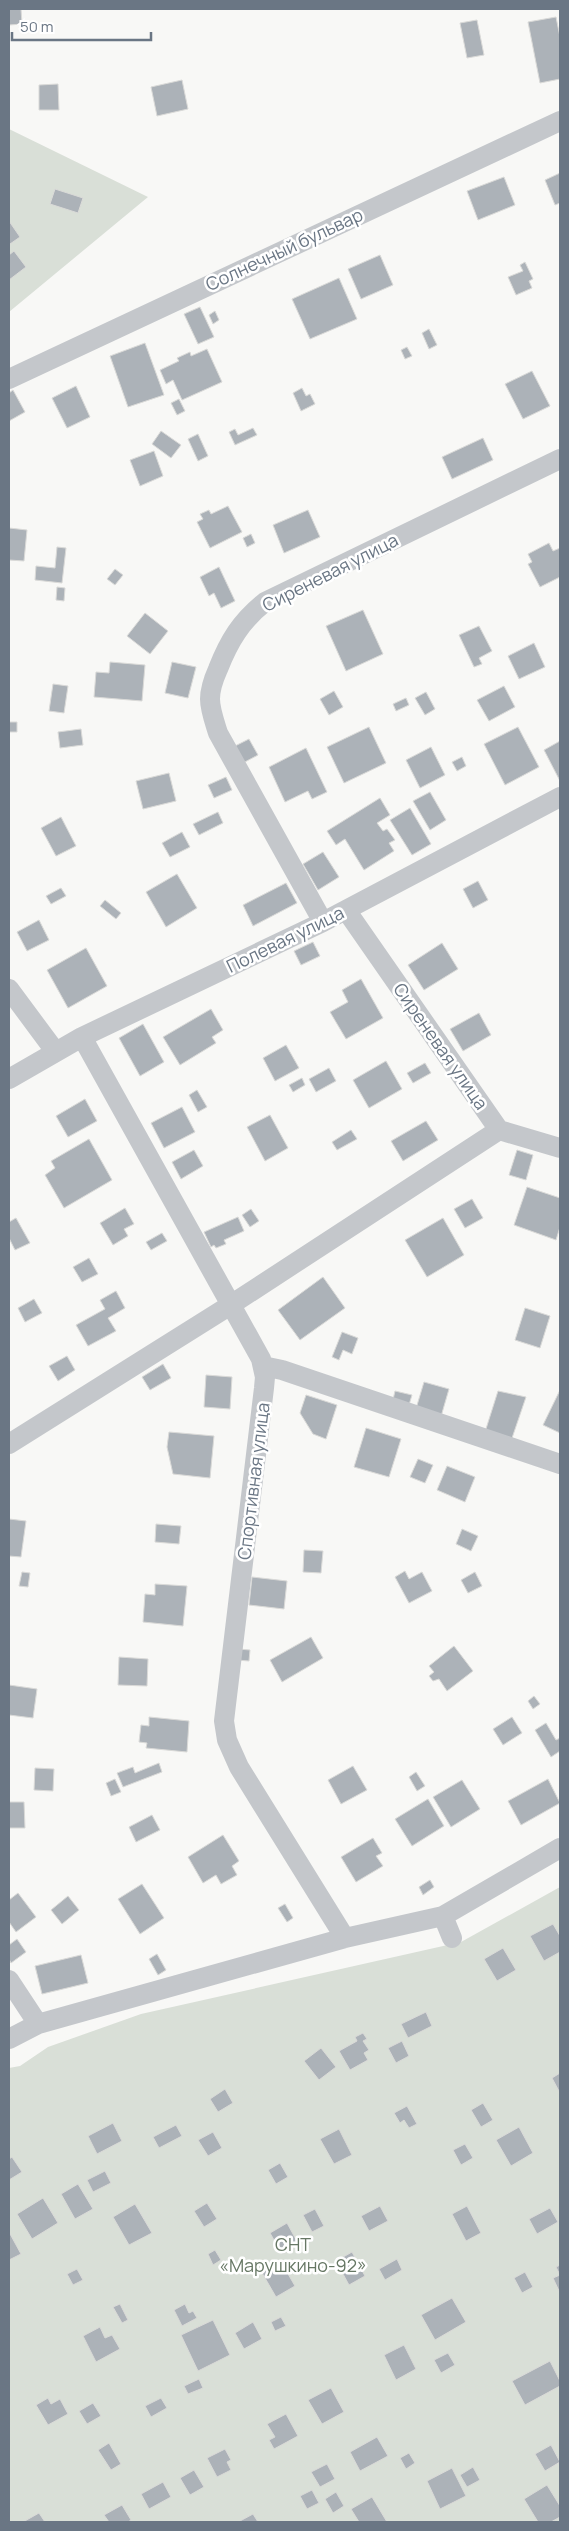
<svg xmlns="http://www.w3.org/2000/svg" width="569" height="2531" font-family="Manrope,sans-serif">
<rect width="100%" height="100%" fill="#f8f8f6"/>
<path fill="#d9dfd7" d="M9,129L148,197L9,312Z
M560,1887V2522H9V2068L20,2066L48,2047L141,2014L461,1942Z"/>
<path fill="#acb2b8" stroke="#dadad8" d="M9,9H21L22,24L9,25Z
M556,17L560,37V79L540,83L528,22Z
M477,20L484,55L467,58L460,23Z
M182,80L188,109L157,116L151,87Z
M58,84L59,110H39V85Z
M560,173V203L555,205L545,180Z
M504,177L515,205L478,220L467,191Z
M55,189L83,198L78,213L50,204Z
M9,221L20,237L10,244L9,242Z
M14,251L26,267L9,280V255Z
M380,255L393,285L361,299L348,269Z
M525,262L533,279L529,281L532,288L516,295L508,277L523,271L520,265Z
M339,278L357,319L310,339L292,299Z
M200,307L214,337L198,344L184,314Z
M215,311L219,320L213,324L209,315Z
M429,329L437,345L429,349L422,333Z
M145,343L164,395L128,407L110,356Z
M407,347L412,356L405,359L401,350Z
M207,349L222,382L182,400L173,380L166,384L160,370L179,361L177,358L190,352L191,356Z
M532,371L550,406L523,419L505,384Z
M76,386L90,417L67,428L52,398Z
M302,388L306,396L310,394L315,404L301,411L293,393Z
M13,390L25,412L9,421V393Z
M179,399L185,411L177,415L171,403Z
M253,428L257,435L235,445L229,432L235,429L238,435Z
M161,431L181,445L171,458L152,444Z
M198,434L208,456L198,461L188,439Z
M483,438L493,460L452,479L442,457Z
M154,451L163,476L140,486L130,460Z
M228,506L242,532L210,548L197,522L203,519L200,514L209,510L211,514Z
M308,510L320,537L284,553L273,525Z
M9,528L27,530L24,561L9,560Z
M251,534L255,543L247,547L243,538Z
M549,543L553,551L560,548V577L540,587L528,564L532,562L528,554Z
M57,547L66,548L62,583L35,580L36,566L55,568Z
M219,567L235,601L221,608L214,593L209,596L200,577Z
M115,569L123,575L115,585L107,579Z
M57,587L65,588L64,601L56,600Z
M363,610L383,654L346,671L326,626Z
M145,613L168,631L150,654L127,636Z
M479,626L492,651L479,658L482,664L474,667L459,635Z
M534,643L545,667L519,679L508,656Z
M110,662L145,665L142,701L94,697L96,672L109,673Z
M172,662L196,667L188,698L165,693Z
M53,684L68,686L64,713L49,711Z
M504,686L515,707L489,721L477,700Z
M334,691L343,707L329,715L320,699Z
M426,692L435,709L425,715L415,698Z
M406,698L409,705L396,711L393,704Z
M9,722H17V732H9Z
M369,727L386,763L344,783L327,747Z
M518,727L539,767L505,785L484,744Z
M81,729L83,745L60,748L58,732Z
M249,739L258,755L243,763L235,746Z
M560,741V781L544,750Z
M431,747L445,775L420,788L406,760Z
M306,748L327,792L312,799L308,791L285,802L269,767Z
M462,757L466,766L457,771L452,762Z
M169,773L176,801L143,809L136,781Z
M226,777L232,790L214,798L208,785Z
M430,792L446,820L430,830L413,801Z
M380,798L390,815L377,823L383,831L387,829L395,840L389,843L394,851L364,870L345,839L336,845L327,831Z
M410,808L431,844L412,855L390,820Z
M218,812L223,823L199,835L193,824Z
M61,817L76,846L56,856L41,828Z
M182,832L190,847L170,857L162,843Z
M323,852L339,877L318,890L303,864Z
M177,874L197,908L166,927L146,892Z
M478,881L488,900L473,908L463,889Z
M286,883L297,903L253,926L243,905Z
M61,888L66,896L51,904L46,896Z
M105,900L121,913L116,919L100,906Z
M39,920L49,940L27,951L17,932Z
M313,942L320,956L301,965L294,951Z
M442,943L458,969L424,990L408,965Z
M86,948L107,986L68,1008L47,970Z
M361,979L383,1018L346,1039L330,1012L348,1002L342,990Z
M211,1009L223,1030L212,1037L216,1043L180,1065L163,1037Z
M479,1013L491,1035L463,1051L450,1029Z
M143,1024L164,1062L140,1076L119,1038Z
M286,1045L299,1068L275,1081L263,1058Z
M386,1061L402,1089L369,1108L353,1080Z
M425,1063L431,1073L413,1083L407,1073Z
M329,1068L336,1081L316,1092L309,1079Z
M302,1078L305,1085L293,1092L289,1085Z
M197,1090L207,1107L198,1112L189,1095Z
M85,1099L97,1121L68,1137L56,1116Z
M182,1107L195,1132L164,1148L151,1123Z
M270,1115L288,1148L265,1161L247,1127Z
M426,1121L438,1140L403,1161L391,1141Z
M351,1130L357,1139L337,1150L332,1142Z
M89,1139L112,1180L64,1208L45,1175L55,1168L51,1161Z
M194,1150L203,1166L181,1179L172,1162Z
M517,1150L533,1155L526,1180L509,1175Z
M527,1187L560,1198V1227L556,1240L514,1225Z
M472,1199L483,1218L465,1228L454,1209Z
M125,1208L134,1224L124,1229L128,1236L113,1245L100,1223Z
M251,1209L259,1221L250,1227L242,1215Z
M238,1217L244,1231L224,1240L226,1244L216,1248L214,1245L211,1247L204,1232Z
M16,1218L30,1243L15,1250L9,1238V1222Z
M443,1218L464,1255L427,1277L405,1240Z
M162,1233L167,1241L151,1250L146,1242Z
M89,1258L98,1274L82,1282L73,1267Z
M323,1277L345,1308L300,1340L278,1310Z
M116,1291L125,1308L108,1318L116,1331L88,1346L76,1325L105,1309L100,1300Z
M34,1299L42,1313L25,1322L18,1308Z
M525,1308L550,1316L540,1348L515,1340Z
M342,1332L358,1338L352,1354L343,1350L339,1360L332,1357Z
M67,1356L75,1370L58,1381L49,1366Z
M163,1364L171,1378L150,1390L142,1377Z
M206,1375L232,1377L230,1409L204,1407Z
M424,1382L449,1389L440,1420L415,1412Z
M560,1390V1433L543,1425Z
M395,1391L412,1395L408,1408L392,1404Z
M498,1391L526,1397L511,1441L485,1432Z
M306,1395L337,1405L326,1439L313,1434L300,1413Z
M366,1428L401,1439L389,1477L354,1467Z
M169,1432L214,1436L210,1478L173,1474L167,1447Z
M418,1459L433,1465L425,1483L410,1477Z
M447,1466L475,1477L465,1502L437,1490Z
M9,1519L26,1521L21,1557L9,1556Z
M156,1524L181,1526L179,1544L155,1542Z
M462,1529L478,1536L471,1551L456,1544Z
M304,1550L323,1551L321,1573L303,1572Z
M405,1571L409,1579L422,1572L432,1591L409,1603L395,1577Z
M22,1572L30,1573L28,1587L19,1586Z
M475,1572L482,1586L468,1593L461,1580Z
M252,1577L287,1581L284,1609L249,1605Z
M155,1584L187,1586L183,1626L143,1622L145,1594L155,1595Z
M311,1637L323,1658L282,1682L270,1660Z
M454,1646L473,1671L447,1691L439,1679L433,1681L429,1676L434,1672L429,1666Z
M238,1649L250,1650L249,1661L237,1660Z
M119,1657L148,1659L147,1686L118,1685Z
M9,1685L37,1689L33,1718L9,1715Z
M534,1696L540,1704L533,1709L528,1701Z
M149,1717L189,1721L187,1752L146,1748L147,1743L139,1742L141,1725L149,1726Z
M512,1717L522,1733L503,1745L493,1729Z
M546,1723L556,1740L560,1738V1751L551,1757L535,1730Z
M159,1763L162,1772L123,1787L117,1773L133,1767L135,1773Z
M353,1766L367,1790L341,1804L328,1780Z
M35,1768L54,1769L53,1791L34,1790Z
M416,1772L425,1786L417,1791L409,1777Z
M115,1779L121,1792L111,1796L106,1783Z
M548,1779L560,1803L521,1825L508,1801Z
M462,1780L480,1809L451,1827L433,1797Z
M428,1799L444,1826L412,1846L395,1819Z
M9,1802H24L25,1828H9Z
M152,1815L160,1830L136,1842L129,1827Z
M223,1835L239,1861L232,1866L237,1875L221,1884L216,1875L203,1883L188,1857Z
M373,1838L382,1853L376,1856L383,1866L356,1882L341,1857Z
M430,1880L434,1887L423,1895L419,1887Z
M142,1884L164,1918L140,1934L118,1899Z
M18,1893L36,1917L16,1932L9,1922V1900Z
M68,1896L79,1910L62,1924L51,1910Z
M285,1904L293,1918L287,1922L278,1908Z
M553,1924L560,1936V1952L544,1961L530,1936Z
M17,1939L26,1952L11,1963L9,1959V1945Z
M503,1948L516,1970L497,1981L484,1959Z
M157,1954L166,1970L158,1975L149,1959Z
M81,1955L88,1983L42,1994L35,1966Z
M426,2012L432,2026L408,2038L401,2024Z
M363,2033L367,2039L363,2041L369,2050L364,2053L368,2060L350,2070L339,2051L357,2041L355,2037Z
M402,2041L409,2056L396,2063L388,2048Z
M321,2048L336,2067L319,2080L304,2061Z
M560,2073V2093L552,2078Z
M225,2089L233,2103L218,2112L210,2099Z
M483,2103L493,2120L481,2127L471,2110Z
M407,2106L417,2124L409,2128L404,2120L400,2123L394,2113Z
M113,2123L122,2141L97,2154L88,2136Z
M176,2125L182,2136L159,2148L153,2137Z
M519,2127L533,2153L511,2166L496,2140Z
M339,2129L352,2155L334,2164L320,2139Z
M213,2132L222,2148L208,2156L198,2140Z
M465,2144L473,2158L461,2165L453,2150Z
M12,2157L22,2172L9,2180V2159Z
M280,2163L288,2177L276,2184L268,2170Z
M105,2171L111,2183L93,2192L87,2180Z
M78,2184L93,2209L75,2219L61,2194Z
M43,2198L58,2223L32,2239L17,2214Z
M207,2203L217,2219L204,2227L194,2211Z
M135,2204L152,2233L129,2245L113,2217Z
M380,2206L388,2221L369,2231L361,2216Z
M467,2206L481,2233L466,2241L452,2214Z
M550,2208L558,2222L537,2234L529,2219Z
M315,2209L324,2226L312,2232L303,2215Z
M287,2223L299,2245L282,2254L270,2233Z
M9,2232L21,2254L9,2260Z
M215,2250L221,2260L213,2265L208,2254Z
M352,2252L365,2276L349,2285L336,2261Z
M397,2259L402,2270L385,2280L379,2269Z
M280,2260L295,2286L276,2297L261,2271Z
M560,2265V2293L553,2278L560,2275L556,2267Z
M77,2269L83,2280L73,2285L67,2274Z
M525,2272L533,2287L522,2293L514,2278Z
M452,2298L466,2322L435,2340L421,2315Z
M120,2304L128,2320L122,2323L113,2307Z
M185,2304L189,2313L193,2311L197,2318L182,2326L174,2310Z
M281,2317L286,2326L275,2331L271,2322Z
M213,2320L230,2355L198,2371L181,2335Z
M253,2322L262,2339L244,2349L235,2333Z
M100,2327L105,2338L112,2335L120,2349L96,2362L83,2336Z
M404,2345L416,2369L396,2380L384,2355Z
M448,2353L455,2365L441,2373L434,2360Z
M550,2361L560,2381V2386L525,2405L512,2381Z
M199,2379L203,2388L188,2394L184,2386Z
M331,2388L344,2412L322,2424L308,2400Z
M48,2398L51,2404L60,2399L68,2414L48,2425L36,2405Z
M161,2398L167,2408L151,2417L145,2406Z
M93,2403L101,2416L87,2424L79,2411Z
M286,2414L298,2436L274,2449L269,2440L275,2437L267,2424Z
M377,2437L388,2456L360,2471L350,2452Z
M109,2443L121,2464L111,2470L98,2450Z
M551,2445L560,2462L545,2471L535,2454Z
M225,2449L231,2460L227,2462L231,2470L217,2477L207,2458Z
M409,2453L415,2463L406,2469L400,2458Z
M327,2464L335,2479L320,2487L311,2472Z
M473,2467L480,2480L467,2487L460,2475Z
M452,2468L466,2496L440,2509L427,2481Z
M194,2470L204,2487L190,2495L180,2478Z
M163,2482L171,2497L149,2509L141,2494Z
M547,2485L560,2506V2517L551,2522H538L524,2499Z
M312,2490L319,2503L307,2509L300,2496Z
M336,2492L344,2506L333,2513L325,2499Z
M372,2497L387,2522H359L351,2509Z
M122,2505L131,2520L128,2522H109L104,2515Z
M39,2513L45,2522H23Z
M253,2514L258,2522H241L240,2521Z"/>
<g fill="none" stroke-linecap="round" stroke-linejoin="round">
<path stroke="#c4c7cb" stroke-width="20" d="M9,379L560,121
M346,910L499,1130L560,1148
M323,922L218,733C215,723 210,710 210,699C210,688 214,678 218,669C229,641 241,621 265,602L560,459
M9,989L55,1051
M82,1037L261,1359L265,1377L264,1388L224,1721L227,1740L239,1767L345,1938
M9,1079L82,1037L323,922L560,797
M263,1366L282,1370L560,1464
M9,1444L229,1306L499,1130
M452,1938L443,1916L560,1848
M9,1980L38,2024L345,1938L443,1916
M9,2039L38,2024"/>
</g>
<g text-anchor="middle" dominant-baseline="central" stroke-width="5" stroke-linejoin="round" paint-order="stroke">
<g font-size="18" fill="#6a7684" stroke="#fff">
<text transform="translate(284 249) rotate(-25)">Солнечный бульвар</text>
<text transform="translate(330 572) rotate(-27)">Сиреневая улица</text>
<text transform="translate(285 939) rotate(-26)">Полевая улица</text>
<text transform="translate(441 1046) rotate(55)">Сиреневая улица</text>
<text transform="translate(253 1481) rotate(-83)">Спортивная улица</text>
</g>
<g font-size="18" fill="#667764" stroke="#fff">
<text x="293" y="2244">СНТ<tspan x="293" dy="21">«Марушкино-92»</tspan></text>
</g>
</g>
<rect width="569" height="2531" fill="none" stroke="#6a7684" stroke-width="20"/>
<path d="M12 32v8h139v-8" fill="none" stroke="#6a7684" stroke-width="2.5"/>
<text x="20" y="32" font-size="15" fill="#6a7684" stroke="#ffffff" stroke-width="4" paint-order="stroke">50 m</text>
</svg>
